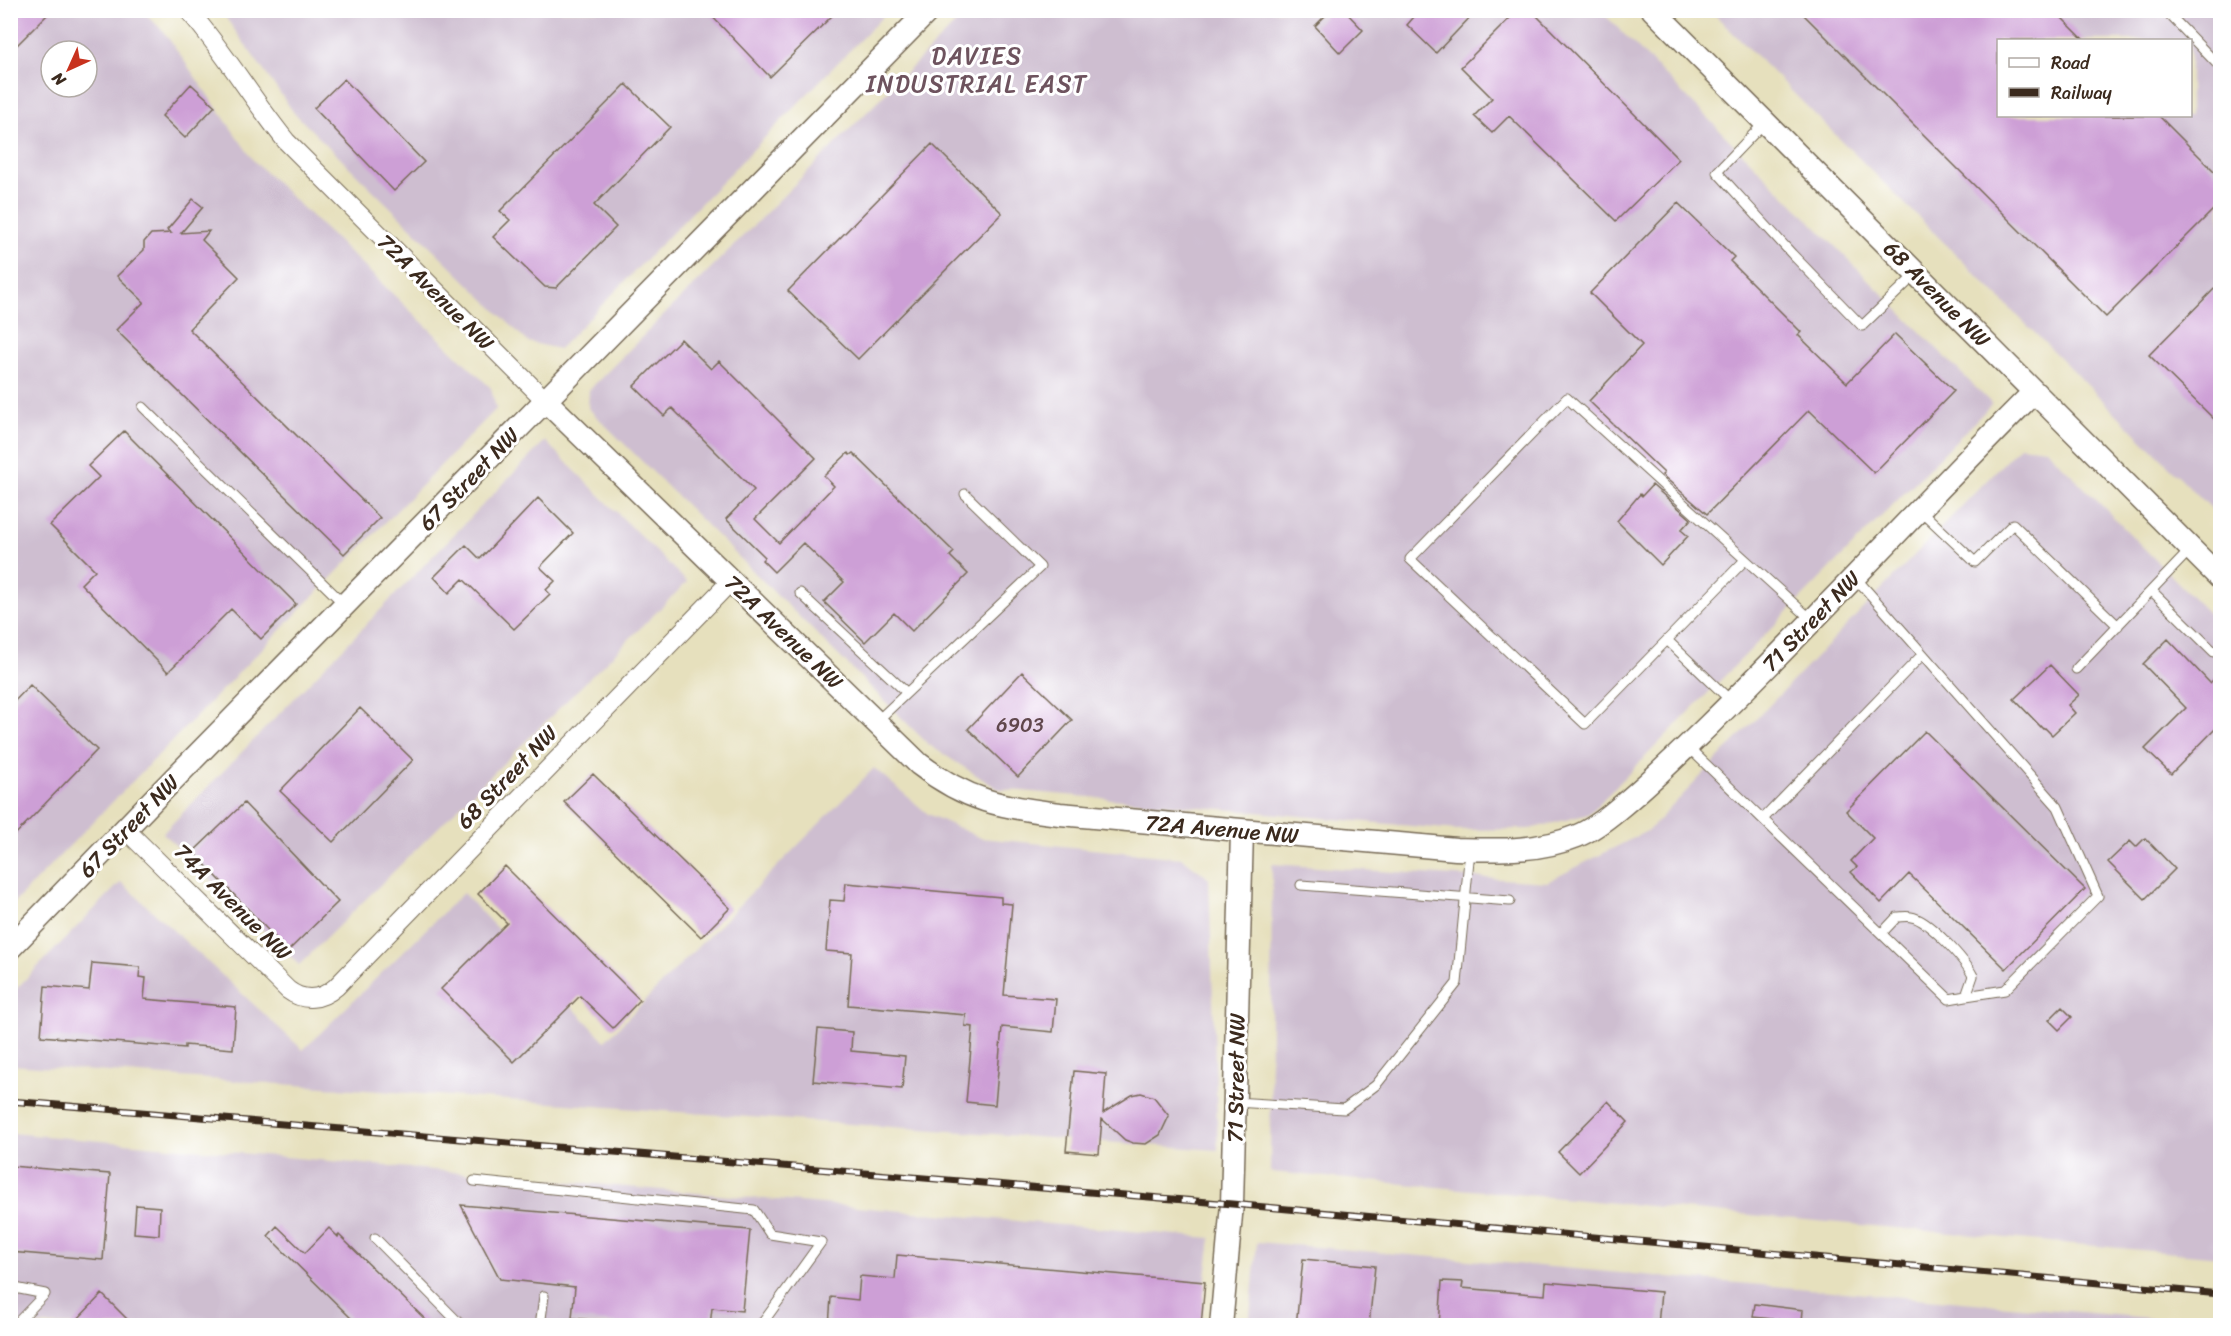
<svg xmlns="http://www.w3.org/2000/svg" width="2231" height="1336" font-family="Sriracha,sans-serif">
<rect width="100%" height="100%" fill="#fff"/>
<filter id="ink" filterUnits="userSpaceOnUse"><feTurbulence type="fractalNoise" baseFrequency=".0167" numOctaves="2"/><feDisplacementMap in="SourceGraphic" scale="12" xChannelSelector="R" yChannelSelector="G"/><feConvolveMatrix kernelMatrix="1 2 1 2 8 2 1 2 1" color-interpolation-filters="sRGB"/></filter>
<filter id="wash" filterUnits="userSpaceOnUse"><feTurbulence type="fractalNoise" baseFrequency=".008" numOctaves="4" result="noise"/><feDisplacementMap in="SourceGraphic" scale="24" xChannelSelector="R" yChannelSelector="G"/><feGaussianBlur stdDeviation="1.35" result="paint"/><feColorMatrix in="noise" values="0 0 0 0 0 0 0 0 0 0 0 0 0 0 0 0 0 1.4 0 .05"/><feComposite in="paint" operator="in"/></filter>
<g filter="url(#wash)">
<rect width="100%" height="100%" fill="#e6e0bd"/>
<path fill="#cebed0" fill-rule="evenodd" d="M969,10L1601,11L1992,404L1589,814L1530,829L1456,830L998,789L929,745L588,408L589,390Z
M11,11H143L164,32L254,161L491,388L496,409L11,906ZM51,51H87V87H51Z
M221,11H888L559,349L528,342L294,113Z
M1711,11H2220V517ZM1998,40H2190V116H1998Z
M545,441L687,582L299,965L163,833Z
M2020,446L2046,449L2220,625V1257L1270,1172L1272,864L1547,882L1649,830Z
M874,768L928,814L981,838L1182,858L1209,878L1218,1150L11,1065L10,995L121,882L303,1050L463,893L605,1041Z
M10,1133L1211,1238L1200,1325H11Z
M1257,1242L2220,1324V1326H1249Z"/>
<g id="blocks">
<path fill="#cd9fd6" d="M10,10H52L10,52Z
M706,10H838L770,77Z
M1331,10H1344L1363,30L1340,53L1315,26Z
M1420,10H1477L1436,53L1407,25Z
M1518,10H1531L1679,159L1616,221L1509,116L1492,133L1474,116L1492,98L1461,67Z
M1799,10H2054L2084,40H1998V116H2159L2220,177V203L2106,317Z
M344,79L424,162L394,191L314,108Z
M191,84L215,106L185,138L162,116Z
M626,84L670,127L594,205L616,227L556,288L545,287L493,237L510,220L500,211Z
M932,144L1002,213L858,359L788,291Z
M193,199L203,207L181,233L209,231L202,240L239,277L189,329L380,518L344,554L116,330L144,302L117,276L144,250V242L151,234L171,233L167,230Z
M1678,203L1734,257L1730,261L1801,332L1798,335L1847,383L1895,334L1954,391L1874,473L1809,410L1707,514L1662,475L1664,473L1589,401L1642,345L1590,293Z
M2220,283V425L2149,355Z
M681,339L711,369L719,361L816,458L755,519L779,543L834,486L824,476L848,453L850,455L853,453L954,552L950,556L968,574L912,631L894,613L865,642L824,602L844,582L803,543L774,572L762,560L765,557L726,519L754,490L672,408L664,416L634,386Z
M124,431L296,604L261,639L231,609L168,672L81,584L95,570L50,525L99,477L88,466Z
M1652,485L1691,519L1681,530L1688,536L1661,565L1617,521L1640,494L1642,496Z
M538,498L573,533L540,567L555,581L546,590L550,594L514,629L463,579L449,593L434,577L466,545L480,559Z
M2168,639L2210,683L2220,673V724L2171,774L2145,749L2186,708L2143,664Z
M2050,665L2079,695L2068,705L2075,713L2052,735L2045,728L2043,729L2014,699Z
M1022,672L1072,720L1018,777L968,729Z
M30,685L97,750L10,840V706Z
M360,708L413,760L333,842L280,791Z
M1925,731L2085,889L2006,969L1909,874L1881,903L1851,872L1857,867L1851,861L1873,838L1846,811Z
M593,774L730,908L701,937L564,802Z
M244,803L338,902L288,951L193,852Z
M2145,838L2175,869L2145,899L2108,862L2130,841L2136,847Z
M505,866L640,1000L613,1028L580,996L514,1062L441,989L507,923L478,894Z
M846,883L1001,897V903L1012,904L1004,995L1056,999L1053,1032L1002,1027L995,1105L966,1102L973,1027L965,1026L966,1015L848,1005L852,953L826,951L830,900L844,901Z
M92,963L140,967L139,977L146,978L144,999L236,1007L233,1049L185,1045V1048L41,1036L45,986L89,990Z
M2062,1007L2072,1017L2059,1030L2049,1020Z
M818,1029L852,1032L851,1051L905,1056L902,1089L813,1081Z
M1074,1071L1106,1074L1103,1113L1132,1095L1141,1093L1154,1097L1169,1116L1160,1135L1146,1144L1133,1143L1125,1140L1102,1119L1099,1154L1066,1151Z
M1608,1101L1628,1122L1579,1173L1558,1152Z
M10,1166L110,1174L103,1260L10,1252Z
M136,1205L160,1207L159,1235L134,1233Z
M461,1205L750,1230L742,1311L712,1308L710,1326H647L572,1318L575,1287L500,1279Z
M277,1226L305,1253L329,1228L338,1237L339,1235L432,1326H359L268,1236Z
M897,1255L1205,1282L1201,1326H829L831,1297L858,1300L860,1276L895,1279Z
M1303,1259L1375,1266L1369,1326H1296Z
M1442,1281L1463,1282L1462,1288L1545,1295L1546,1282L1661,1292L1658,1326H1439Z
M102,1294L134,1326H71Z
M1755,1304L1803,1310L1802,1322L1753,1317Z"/>
</g>
</g>
<g filter="url(#ink)">
<use href="#blocks" fill-opacity="0" stroke="#776a56" stroke-width="1.5"/>
<g fill="none" stroke-linecap="round" stroke-linejoin="round">
<g stroke="#776a56" stroke-width="11">
<path id="service" d="M2165,10L2220,67
M1765,122L1717,172L1792,254L1862,326L1916,274
M143,407L344,604
M1920,510L1975,562L2013,524L2118,626
M1854,576L2058,807L2098,896L2005,990L1966,996
M2152,591L2214,652
M800,593L906,692
M1667,640L1745,560
M2076,669L2191,549
M1731,701L1667,640L1585,724L1410,559L1567,398L1813,621
M876,722L1040,567L965,494
M1687,746L1949,999L1966,996L1973,976C1965,960 1928,919 1911,917C1907,916 1901,917 1897,917L1882,933
M1763,819L1923,654
M1301,885L1510,901
M1235,1102L1344,1109L1376,1085L1457,983L1470,850
M474,1181L754,1210L770,1234L821,1242L764,1321L758,1326
M375,1238L462,1326
M10,1287L45,1294L14,1326
M540,1326L544,1296"/>
</g>
<g stroke="#776a56" stroke-width="20">
<path id="minor" d="M188,10C224,51 252,99 286,141L546,401
M126,830L288,990C304,1002 321,1000 336,987L731,581"/>
</g>
<g stroke="#776a56" stroke-width="25">
<path id="tertiary" d="M1653,10L2220,578
M546,401L919,764C967,801 1001,807 1060,814L1456,849C1497,850 1538,852 1577,836C1592,830 1606,819 1618,809C1650,783 1679,754 1708,726C1819,617 1924,502 2034,392
M10,948L155,798L929,10
M1221,1326L1232,1204L1242,831"/>
</g>
<use href="#service" stroke="#fff" stroke-width="9"/>
<use href="#minor" stroke="#fff" stroke-width="18"/>
<use href="#tertiary" stroke="#fff" stroke-width="22"/>
<g stroke="#3b2a1e" stroke-width="7">
<path id="rail" d="M10,1101L1232,1204L2220,1294"/>
</g>
<use href="#rail" stroke="#fff" stroke-width="4.5" stroke-dasharray="14" stroke-linecap="butt"/>
</g>
</g>
<g text-anchor="middle" dominant-baseline="central" stroke-width="6" stroke-linejoin="round" paint-order="stroke">
<g font-size="20" fill="#60474c">
<text x="1020" y="725">6903</text>
</g>
<g font-size="22" fill="#3b2a1e" stroke="#fff">
<text transform="translate(436 292) rotate(45)">72A Avenue NW</text>
<text transform="translate(1937 294) rotate(45)">68 Avenue NW</text>
<text transform="translate(469 479) rotate(-46)">67 Street NW</text>
<text transform="translate(1811 621) rotate(-46)">71 Street NW</text>
<text transform="translate(784 632) rotate(44)">72A Avenue NW</text>
<text transform="translate(507 777) rotate(-46)">68 Street NW</text>
<text transform="translate(129 826) rotate(-46)">67 Street NW</text>
<text transform="translate(1222 829) rotate(5)">72A Avenue NW</text>
<text transform="translate(233 902) rotate(45)">74A Avenue NW</text>
<text transform="translate(1236 1078) rotate(-89)">71 Street NW</text>
</g>
<g font-size="24" letter-spacing="1.5" fill="#6e535e" stroke="#fff">
<text x="977" y="56">DAVIES<tspan x="977" dy="28">INDUSTRIAL EAST</tspan></text>
</g>
</g>
<rect width="2231" height="1336" fill="none" stroke="#fff" stroke-width="36"/>
<rect x="1997" y="39" width="195" height="78" fill="#ffffff" stroke="#b1aaa5" stroke-width="1.5"/>
<rect x="2009" y="58" width="30" height="9" fill="#ffffff" stroke="#b1aaa5" stroke-width="1.5"/>
<text x="2051" y="69" font-size="18" fill="#3b2a1e">Road</text>
<rect x="2009" y="88" width="30" height="9" fill="#3b2a1e" stroke="#b1aaa5" stroke-width="1.5"/>
<text x="2051" y="99" font-size="18" fill="#3b2a1e">Railway</text>
<g transform="translate(69 69) rotate(225)"><circle r="28" fill="#ffffff" stroke="#b1aaa5" stroke-width="1.5"/>
<path d="M0-4.5L10 22L0 15L-10 22Z" fill="#c8321e"/>
<text y="-9" font-size="16" font-weight="bold" text-anchor="middle" fill="#3b2a1e">N</text>
</g>
</svg>
